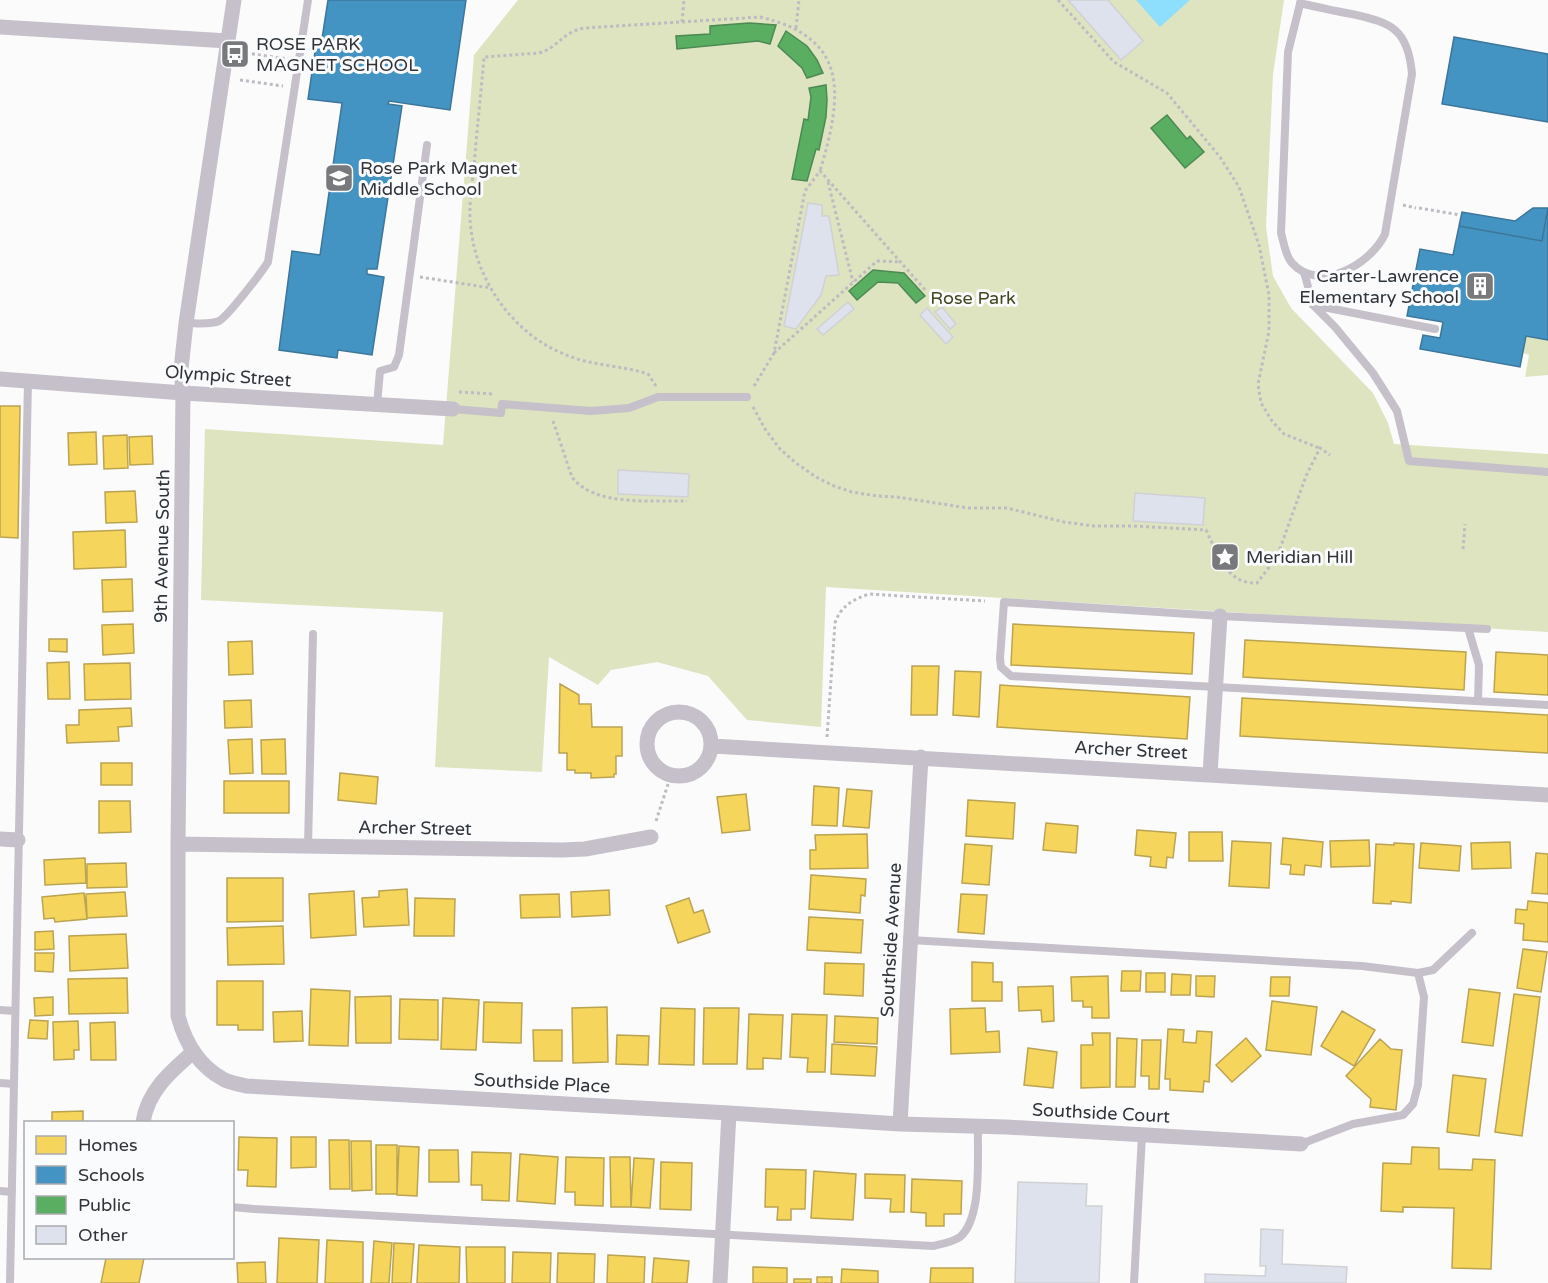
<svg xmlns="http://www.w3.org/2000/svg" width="1548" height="1283" font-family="'Varela Round',sans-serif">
<rect width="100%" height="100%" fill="#fbfbfc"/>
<path fill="#dee4bf" d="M518,0H1284L1273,74L1266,227L1273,276L1291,308L1373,393L1388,423L1394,444L1548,454V632L826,587L821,727L747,720L708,676L657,662L611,670L598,685L549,657L542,772L435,767L443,612L201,600L205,429L443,445L474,55Z
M1526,336L1548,340V375L1525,377L1529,355L1523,353Z"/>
<path fill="#8edefd" d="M1136,0H1190L1160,27Z"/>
<path fill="#f6d55c" stroke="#bba451" stroke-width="1.5" d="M0,406H20L18,538L0,537Z
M96,432L97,464L69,465L68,433Z
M127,435L128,468L104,469L103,436Z
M152,436L153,464L130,465L129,437Z
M135,491L137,522L106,523L105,492Z
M125,530L126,567L74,569L73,532Z
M132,579L133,611L103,612L102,580Z
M133,624L134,653L103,655L102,625Z
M1013,624L1194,633L1192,674L1011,665Z
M49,639H67V652L49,651Z
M1245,640L1466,652L1464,690L1243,677Z
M252,641L253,674L229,675L228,642Z
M1496,652L1548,655V695L1494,692Z
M69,662L70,699H48L47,663Z
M130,663L131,699L85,700L84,664Z
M912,666H939L937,715H911Z
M955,671L981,672L979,717L953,715Z
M560,684L579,695V704H591L592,727H622V756H616V774H614V777L591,778V773H575V770H567V753H559Z
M1000,685L1190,697L1187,739L997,727Z
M1242,698L1548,715V753L1240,736Z
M251,700L252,727L225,728L224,701Z
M131,708L132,726L118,727L119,741L67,743L66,725H79V710Z
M252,739L253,773L230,774L228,740Z
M285,739L286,774H262L261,740Z
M101,763H132V785H101Z
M340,773L378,777L376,804L338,800Z
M224,781H289V813H224Z
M814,786L839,788L837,826L812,825Z
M847,789L872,791L869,828L843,826Z
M746,794L750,830L722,833L717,797Z
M968,800L1015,803L1013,839L966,836Z
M99,801H130L131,832L99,833Z
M1046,823L1078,826L1076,853L1043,850Z
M1137,830L1176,833L1173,858L1167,857L1166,868L1150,866L1151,857L1135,855Z
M1189,832H1222L1223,861H1189Z
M867,834L868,868L810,869V850H816L815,835Z
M1283,838L1323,842L1321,867L1305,865L1304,875L1290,874L1291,865L1281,864Z
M1369,840L1370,866L1331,867L1330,841Z
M1232,841L1271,843L1269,888L1229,886Z
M1510,842L1511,868L1472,869L1471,843Z
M1394,843L1414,844L1411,903L1391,901V904L1373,903L1376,844L1394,845Z
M1421,843L1461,846L1459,871L1419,868Z
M965,844L992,846L989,885L962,883Z
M1536,853L1548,854V894L1532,893Z
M85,858L86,883L45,885L44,860Z
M126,863L127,887L87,888V864Z
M811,875L866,879L865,896L861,895L860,913L809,909Z
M227,878H283V921L227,922Z
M407,889L409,925L364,927L362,898L379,897V891Z
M609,890L610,915L572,917L571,892Z
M354,891L356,935L311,938L309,894Z
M125,892L127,916L87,918L86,894Z
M84,893L87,919L55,922L54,918L44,919L42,897Z
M559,894L560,917L521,918L520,895Z
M961,894L987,895L984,934L958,932Z
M415,898L455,899L454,936H414Z
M689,898L694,913L703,910L710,932L678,943L666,906Z
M1528,901L1548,903V942L1523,940L1524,924L1515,923L1516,909L1527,910Z
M809,917L863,920L861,953L807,950Z
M283,926L284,964L228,965L227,928Z
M53,931L54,949L35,950V932Z
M126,934L128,968L70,971L69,936Z
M1523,949L1547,952L1541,992L1517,988Z
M35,953H54L53,972L35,971Z
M972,962L993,963V982H1002V1001H972Z
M825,963L864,964L863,996L824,994Z
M1122,971H1141L1140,991H1121Z
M1146,973H1165V992H1146Z
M1172,974L1191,975L1190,995H1171Z
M1108,976L1109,1018H1092V1007H1083V1001H1072L1071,977Z
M1196,976H1215L1214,997L1196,996Z
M1271,977H1290L1289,996H1270Z
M127,978L128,1013L69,1014L68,979Z
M217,981H263V1030H238V1025H217Z
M1053,986L1054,1021L1042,1022L1041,1010L1019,1011L1018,987Z
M311,989L350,991L348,1046L309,1045Z
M1469,989L1500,993L1493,1046L1462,1042Z
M1514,994L1540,997L1522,1136L1495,1132Z
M391,996V1043H356L355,997Z
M53,997V1015L35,1016L34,998Z
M443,998L479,1000L476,1050L441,1049Z
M400,999L438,1000V1040L399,1039Z
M1272,1001L1317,1007L1311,1055L1266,1050Z
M484,1002L522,1003L521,1043L483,1042Z
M607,1007L608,1062L573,1063L572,1008Z
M661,1008L695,1009L694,1065L659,1064Z
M704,1008H739L737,1064H703Z
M985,1008L986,1032L999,1031L1000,1052L951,1054L950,1009Z
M302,1011L303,1041L274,1042L273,1012Z
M1342,1011L1375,1030L1354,1066L1321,1046Z
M749,1014L783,1015L781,1059L763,1058V1069H747Z
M792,1014L827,1015L825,1072H807L808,1058L790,1057Z
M835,1016L878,1018L877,1044L834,1042Z
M30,1020L48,1021L47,1039L28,1038Z
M78,1021L79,1050H74V1059L54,1060L53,1022Z
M115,1022L116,1060H91L90,1023Z
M1168,1029L1184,1030L1183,1042L1196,1043L1197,1031L1212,1032L1209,1082L1204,1081L1203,1092L1170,1090V1079H1165Z
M533,1030H562V1061H534Z
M1092,1033H1110V1087L1081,1088V1045H1093Z
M617,1035L649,1036L648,1065L616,1064Z
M1117,1038L1137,1039L1135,1087H1116Z
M1246,1038L1261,1056L1232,1082L1216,1065Z
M1380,1039L1391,1049L1402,1050L1396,1110L1370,1107L1371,1099L1346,1076Z
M1142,1040H1161L1159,1089H1149V1076H1141Z
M832,1044L877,1047L875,1076L831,1074Z
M1028,1048L1057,1052L1053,1088L1024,1085Z
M1453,1075L1486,1079L1479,1136L1447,1132Z
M83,1111V1122H52V1112Z
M239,1137L277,1138L276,1187L247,1186L248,1170H238Z
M291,1137H316V1167L291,1168Z
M329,1140H349L350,1189H330Z
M351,1141H371L372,1190L352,1191Z
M376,1145H397V1194H376Z
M399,1146L419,1147L417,1196L397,1195Z
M1412,1147L1439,1148V1169L1472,1170L1473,1159L1495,1160L1491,1269L1452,1268L1454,1208L1403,1207V1212L1381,1211L1383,1163L1411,1164Z
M429,1150H458L459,1182H429Z
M472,1152L511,1153L509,1201L482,1200V1185H471Z
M520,1154L558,1157L555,1204L517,1201Z
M566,1157L604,1158L603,1206L575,1205V1192H565Z
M610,1157H630L631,1207H611Z
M634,1158L654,1159L650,1208L631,1207Z
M661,1162L692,1163L691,1210L660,1209Z
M766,1169L806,1170L805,1209H791V1220H777L778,1207H765Z
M814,1171L856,1174L853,1220L811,1218Z
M865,1174L905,1175L904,1212H890L891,1199L865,1198Z
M912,1179L962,1181L961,1214H944V1226H926V1213L911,1212Z
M279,1238L319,1240L317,1283H277Z
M327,1240L363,1242V1283H325Z
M374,1241L392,1243L389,1283H371Z
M394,1243L414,1244L411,1283H392Z
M419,1245L460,1247L459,1283H417Z
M466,1247H505V1283H467Z
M513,1252L551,1253L550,1283H512Z
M558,1253L595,1254L594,1283H557Z
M608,1255L645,1257L644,1283H607Z
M106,1258H144L139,1283H101Z
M654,1258L689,1261L687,1283H652Z
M265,1262L266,1283H238L237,1263Z
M753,1267L787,1268V1283H753Z
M931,1268H973V1283H930Z
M842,1269L878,1271V1283H841Z
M817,1277H832V1283H817Z
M794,1279H811V1283H794Z"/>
<path fill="#4393c3" stroke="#3d7699" stroke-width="1.5" d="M328,0H466L450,110L389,101L388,104L402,106L377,269H367V274L384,277L372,355L338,350L337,358L279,350L292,251L320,255L342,103L308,99L316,45H321Z
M1454,37L1548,54V122L1442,104Z
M1533,208H1548L1542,241L1459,226L1462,212L1515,221Z
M1548,208V340L1526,336L1520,367L1420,349L1423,335L1440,338L1443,322L1407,316L1420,249L1453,255L1459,226L1542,241Z"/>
<path fill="#5aae61" stroke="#4d8954" stroke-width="1.5" d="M749,23L776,25L770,44L758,41L677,49L676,36L710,34V26Z
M786,31L807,46L817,60L823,73L807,78L802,68L778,46Z
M826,85L827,100L826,117L819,150L816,149L807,181L792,179L804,119L808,120L811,97L809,88Z
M1167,115L1187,139L1190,136L1204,152L1185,168L1151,128Z
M873,270L904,273L925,296L916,303L898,283L878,282L857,300L849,291Z"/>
<path fill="#dde2ec" stroke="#d0d1d4" stroke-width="1.5" d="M1068,0H1108L1143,41L1121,60Z
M808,203L822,205V216H829L839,275L826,276L821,295L796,329L784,326Z
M848,302L854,309L823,335L817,329Z
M942,307L956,324L950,329L935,312Z
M927,308L953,337L946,344L920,315Z
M618,470L689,474L688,497L618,494Z
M1135,493L1205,498L1203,525L1133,521Z
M1018,1182L1087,1184L1086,1206H1102L1099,1283H1015Z
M1261,1229L1283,1230L1282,1264L1347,1267L1346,1283H1205V1274L1265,1276L1266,1266H1260Z"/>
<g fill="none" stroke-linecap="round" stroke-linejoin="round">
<path stroke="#bfbbc2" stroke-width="3" stroke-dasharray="3 3" stroke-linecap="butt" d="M1058,0L1114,62L1167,93L1220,157L1239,187L1259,245L1269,295V331L1258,384L1261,403L1272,421L1284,434L1319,448
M682,22L684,0
M796,28L799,0
M246,53L288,59
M240,80L283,86
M828,182L853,282
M1403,205L1416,208
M1419,208L1461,215
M420,277L491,288
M774,353L877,261L901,262
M656,386L648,374C621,365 591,366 564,354C514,334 477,282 471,229C468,208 472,186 474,166C477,129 481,93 484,57L539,53C558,48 563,31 585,28L760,17C851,38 842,97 820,171
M754,386L774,353L805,191L820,171L927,292
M459,392L494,394
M753,407L765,429L780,449L796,463L816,477L834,486L852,492L877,496L897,497L968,508H1007L1064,522L1094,526H1134L1206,530C1218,554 1226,584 1257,583L1277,557L1306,476L1320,448L1330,455
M553,421L572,477C594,507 653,500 687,501
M1463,549L1465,524
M827,737L835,623C841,606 852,600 869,594L985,601
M656,821L671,775"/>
<path stroke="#c5c0ca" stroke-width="8" d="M1300,3C1317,7 1334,11 1352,14C1392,23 1408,29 1412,74L1385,234C1371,264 1320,294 1292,263C1285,255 1284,243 1281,233L1288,52L1301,0
M1304,272L1313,305L1335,327L1373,373L1397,411L1409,461L1548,472
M1313,305L1435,329
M186,323C196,323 210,325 219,321C228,316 261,273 268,262L308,0
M377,405L380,371L394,367L399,355L427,145
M453,409L501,413L502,404L591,411L629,408L658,397H747
M1468,628L1479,665L1478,701
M1487,629L1220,616L1004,602L1000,658L1001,667L1011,676L1548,705
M308,846L313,634
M910,940L1362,966L1418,973L1433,970L1472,933
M0,1010L15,1011
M0,1083L14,1084
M1301,1144L1353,1124L1403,1115L1413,1104L1418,1085L1424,997L1418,973
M0,1191L12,1192
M232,1207L254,1209L933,1246C941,1244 953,1242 960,1237C983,1217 977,1156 978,1127
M10,1283L28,381
M1134,1283L1142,1135"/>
<path stroke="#c5c0ca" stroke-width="15" d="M234,0L186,323L181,369L183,393L178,844V1016C185,1042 199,1066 223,1079C230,1083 239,1084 246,1086L729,1113L900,1124L1006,1127L1301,1144
M0,27L228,41
M0,379L183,393L453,409
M647 744a32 32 0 1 1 64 0a32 32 0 1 1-64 0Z
M712,746L1548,795
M1210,774L1220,616
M0,839L18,840
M178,844L562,850L585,849L651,837
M143,1122C148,1091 170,1072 193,1052
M900,1124L921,757
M720,1283L729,1113"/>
</g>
<defs>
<g id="bus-square" transform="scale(1.5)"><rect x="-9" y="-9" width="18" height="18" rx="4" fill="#77797c" stroke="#fafbfd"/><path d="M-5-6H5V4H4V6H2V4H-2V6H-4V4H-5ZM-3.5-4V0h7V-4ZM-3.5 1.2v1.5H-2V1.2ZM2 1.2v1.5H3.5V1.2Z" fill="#fff"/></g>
<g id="school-square" transform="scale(1.5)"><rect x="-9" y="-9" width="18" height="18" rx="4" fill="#77797c" stroke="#fafbfd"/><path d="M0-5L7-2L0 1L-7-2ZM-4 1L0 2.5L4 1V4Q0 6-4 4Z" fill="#fff"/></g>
<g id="building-square" transform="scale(1.5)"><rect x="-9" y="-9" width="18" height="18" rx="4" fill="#77797c" stroke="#fafbfd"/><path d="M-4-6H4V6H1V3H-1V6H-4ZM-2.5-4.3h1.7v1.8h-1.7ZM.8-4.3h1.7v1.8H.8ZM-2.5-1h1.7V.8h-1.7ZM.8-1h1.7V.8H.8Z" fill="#fff"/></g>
<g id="sight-square" transform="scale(1.5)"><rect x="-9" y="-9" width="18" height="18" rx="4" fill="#77797c" stroke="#fafbfd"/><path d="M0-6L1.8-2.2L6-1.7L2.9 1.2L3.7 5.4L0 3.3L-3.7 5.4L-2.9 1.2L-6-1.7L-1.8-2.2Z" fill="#fff"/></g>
</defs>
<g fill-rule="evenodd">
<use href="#bus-square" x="235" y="54"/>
<use href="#school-square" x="339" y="178"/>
<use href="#building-square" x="1480" y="286"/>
<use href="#sight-square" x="1225" y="557"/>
</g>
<g text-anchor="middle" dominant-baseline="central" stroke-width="6" stroke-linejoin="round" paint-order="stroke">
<g font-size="18" fill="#303337" stroke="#fafbfd" text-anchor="start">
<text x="256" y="44">ROSE PARK<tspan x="256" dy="21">MAGNET SCHOOL</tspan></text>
<text x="360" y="168">Rose Park Magnet<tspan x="360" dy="21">Middle School</tspan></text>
<text x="1459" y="276" text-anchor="end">Carter-Lawrence<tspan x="1459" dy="21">Elementary School</tspan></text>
<text x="1246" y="557">Meridian Hill</text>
</g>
<g font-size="18" fill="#42471f" stroke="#fafbfd">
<text x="973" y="298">Rose Park</text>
</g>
<g font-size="18" fill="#303337" stroke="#fafbfd">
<text transform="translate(228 376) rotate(4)">Olympic Street</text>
<text transform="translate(162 546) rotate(-89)">9th Avenue South</text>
<text transform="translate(1131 750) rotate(3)">Archer Street</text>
<text transform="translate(415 828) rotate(1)">Archer Street</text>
<text transform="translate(891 940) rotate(-87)">Southside Avenue</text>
<text transform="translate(542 1083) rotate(3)">Southside Place</text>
<text transform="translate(1101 1113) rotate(3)">Southside Court</text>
</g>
</g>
<rect x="24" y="1121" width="210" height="138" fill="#fafbfd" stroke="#a9abae" stroke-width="1.5"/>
<rect x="36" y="1136" width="30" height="18" fill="#f6d55c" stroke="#a9abae" stroke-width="1.5"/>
<text x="78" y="1151" font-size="18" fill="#303337">Homes</text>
<rect x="36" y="1166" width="30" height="18" fill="#4393c3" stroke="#a9abae" stroke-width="1.5"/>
<text x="78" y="1181" font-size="18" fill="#303337">Schools</text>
<rect x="36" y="1196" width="30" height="18" fill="#5aae61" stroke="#a9abae" stroke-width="1.5"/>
<text x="78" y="1211" font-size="18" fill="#303337">Public</text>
<rect x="36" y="1226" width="30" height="18" fill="#dde2ec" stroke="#a9abae" stroke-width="1.5"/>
<text x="78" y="1241" font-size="18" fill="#303337">Other</text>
</svg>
